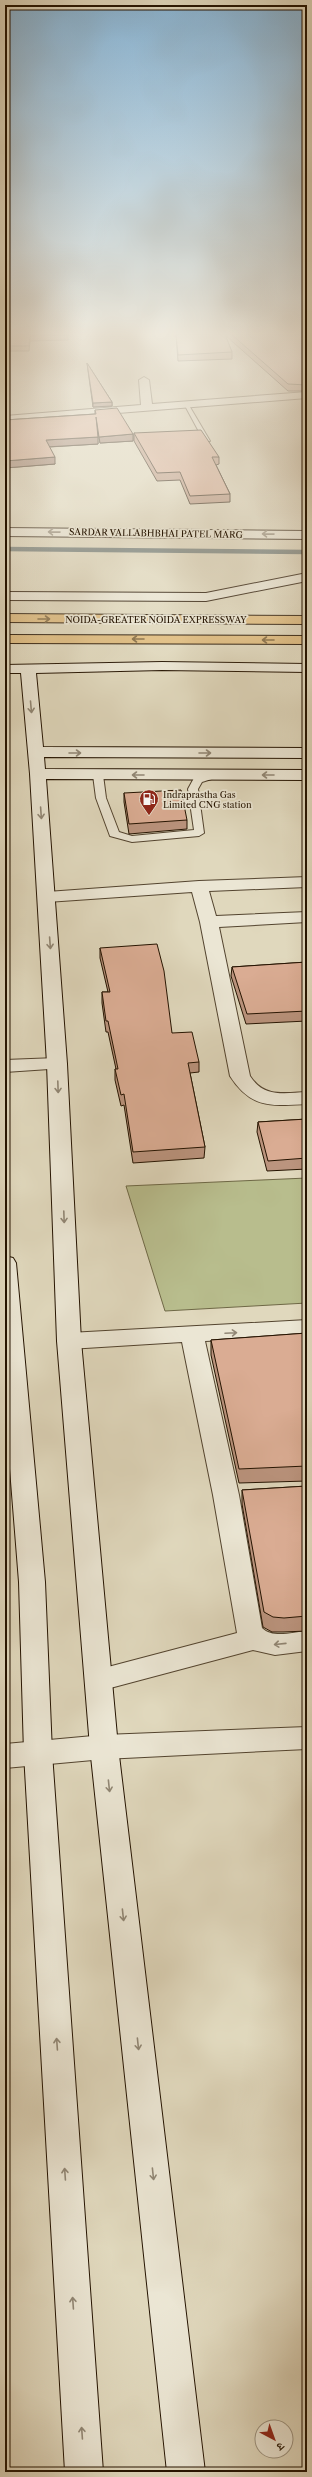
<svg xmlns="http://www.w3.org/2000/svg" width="312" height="2477" font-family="'Libre Caslon Text','Noto Serif Devanagari',serif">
<rect width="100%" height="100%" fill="#e0d8bd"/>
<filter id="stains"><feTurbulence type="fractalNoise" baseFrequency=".005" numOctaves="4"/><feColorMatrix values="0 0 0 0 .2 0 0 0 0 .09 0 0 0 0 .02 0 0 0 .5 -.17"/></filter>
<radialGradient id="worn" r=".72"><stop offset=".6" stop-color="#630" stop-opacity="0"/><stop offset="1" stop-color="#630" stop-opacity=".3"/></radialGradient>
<path fill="#b8bd8d" stroke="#6e6846" d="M307,1178V1303L165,1311L126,1186Z"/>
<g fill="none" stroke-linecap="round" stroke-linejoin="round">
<path stroke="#6a7571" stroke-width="4.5" d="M5,549L307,552"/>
<g stroke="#53442f" stroke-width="2">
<path id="lane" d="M183,402H187L210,441H204Z
M98,772L103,775L106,798L119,832L132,836L194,830L188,789L194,778L218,773V777L202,782L198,789L204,833L199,836L132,842L110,836L96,798L93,775Z"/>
</g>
<g stroke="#53442f" stroke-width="2">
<path id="street" d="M144,377L149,380L152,404L307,392V398L5,422V416L141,405L139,380Z
M307,877V887L209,891L216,916L307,912V922L219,927L250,1076C264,1098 284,1093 307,1092V1104C272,1106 251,1109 230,1076L200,922L192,892L47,902L41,901L38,897L41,893L47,892L199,881Z
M57,1058L64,1060L67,1064L64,1068L5,1072V1060Z
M307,1320V1336L205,1341L239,1495L262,1628C273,1639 293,1632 307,1631V1651L275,1655L253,1650L99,1691L89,1688L85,1680L89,1672L237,1633L213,1495L182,1342L69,1349L61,1346L57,1341L61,1336L69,1333Z
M307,1727V1749L104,1759L5,1768V1744L104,1735Z"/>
</g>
<g stroke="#241300" stroke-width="2">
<path id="secondary" d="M5,528L307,531V539L5,536Z
M307,573V581L206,601L5,600V592L206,593Z
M162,662L307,664V672L162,670L36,673L43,747L307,748V758L44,757L45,769L307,770V780L46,779L67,1064L81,1341L118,1747L205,2472H167L90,1747L57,1341L47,1064L30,774L21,673H5V665Z
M5,1256L13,1258L16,1263L45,1582L52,1753L103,2472H65L24,1753L19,1582L5,1406Z"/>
</g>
<g stroke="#241300" stroke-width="2">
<path id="highway" d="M5,614L307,616V624L5,622Z
M5,635L307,636V644L5,643Z"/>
</g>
<use href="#lane" fill="#ebe6d4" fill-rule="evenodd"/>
<use href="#street" fill="#ebe6d4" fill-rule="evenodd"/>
<use href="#secondary" fill="#ebe6d4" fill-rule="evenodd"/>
<use href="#highway" fill="#e0bc7e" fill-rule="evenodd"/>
</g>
<path fill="#bb947e" stroke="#241300" d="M5,334H68V340L30,341L29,351H5Z
M176,334H307V391H288L225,335L232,352V359L178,361Z
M87,363L112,402V406L93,407Z
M306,393H307V401L306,400Z
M95,410L133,434V441L100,443L97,428L98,444L49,447L55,464L5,468V420L95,414Z
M134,433L219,457V464L216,465L230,494V502L190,504L180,480L157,481L134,441Z
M124,793L187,820V829L129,834L124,802Z
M307,939V962L303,949V940Z
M100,948L172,1033L199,1062V1072L190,1073L205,1147L204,1158L133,1163L124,1105L121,1106L115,1080V1069H116L108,1032H106L102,1003V992H108L100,958Z
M307,962V1021L246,1024L231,976L232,967Z
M307,1119V1169L267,1171L257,1132L258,1122Z
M307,1333V1481L239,1483L211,1355V1340Z
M307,1486V1631L283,1632H272L263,1627L242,1504V1490Z"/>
<path fill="#997867" stroke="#241300" d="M112,402V406L93,407V403Z
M133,434V441L100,443L99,437Z
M98,437V444L46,447V440Z
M55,457V464L5,468V461Z"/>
<path fill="#daac93" stroke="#241300" d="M5,334H68V335L30,336L29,346H5Z
M176,334H225L232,352L178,355Z
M231,334H307V385L288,384Z
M87,363L112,402L93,403Z
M117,408L133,434L99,437L96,417L98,437L46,440L55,457L5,461V420L96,414L95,410Z
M201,430L219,457H212L230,494L190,496L180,472L157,473L134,433Z
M181,790L187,820L129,824L124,793Z
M307,939V951L303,940Z
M157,944L164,971L172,1033L192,1032L199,1062L188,1063L205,1147L133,1152L124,1094L121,1095L115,1069H118L108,1021H106L102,992H110L100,948Z
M307,962V1011L247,1014L232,967Z
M307,1119V1158L268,1161L258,1122Z
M307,1333V1466L239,1469L211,1340Z
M307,1486V1616L284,1618L273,1617L264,1612L242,1490Z"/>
<defs><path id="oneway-shaft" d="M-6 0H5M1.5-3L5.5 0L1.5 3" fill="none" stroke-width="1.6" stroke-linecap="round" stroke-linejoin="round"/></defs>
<g stroke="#918775">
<use href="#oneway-shaft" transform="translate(54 532) rotate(-179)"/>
<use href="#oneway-shaft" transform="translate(268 534) rotate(-179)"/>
<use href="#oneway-shaft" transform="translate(31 707) rotate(85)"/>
<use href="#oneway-shaft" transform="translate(75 753)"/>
<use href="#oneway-shaft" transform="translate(205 753)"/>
<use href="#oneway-shaft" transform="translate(138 775) rotate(-180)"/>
<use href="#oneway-shaft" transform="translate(268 775) rotate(-180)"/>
<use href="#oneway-shaft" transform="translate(41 813) rotate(86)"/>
<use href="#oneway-shaft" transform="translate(50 943) rotate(86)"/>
<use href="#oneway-shaft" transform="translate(58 1087) rotate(88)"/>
<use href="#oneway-shaft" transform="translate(64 1217) rotate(88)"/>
<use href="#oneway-shaft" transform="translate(231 1333) rotate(-3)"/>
<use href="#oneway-shaft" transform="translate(280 1644) rotate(174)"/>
<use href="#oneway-shaft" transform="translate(109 1786) rotate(84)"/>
<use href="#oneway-shaft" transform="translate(123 1915) rotate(84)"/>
<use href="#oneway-shaft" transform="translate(57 2044) rotate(-94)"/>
<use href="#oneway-shaft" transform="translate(138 2044) rotate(84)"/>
<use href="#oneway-shaft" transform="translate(65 2174) rotate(-94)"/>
<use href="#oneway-shaft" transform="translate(153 2174) rotate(84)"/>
<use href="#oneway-shaft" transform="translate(73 2303) rotate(-94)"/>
<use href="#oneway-shaft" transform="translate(82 2433) rotate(-94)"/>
</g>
<g stroke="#82683f">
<use href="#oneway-shaft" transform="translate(44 619)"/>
<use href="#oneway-shaft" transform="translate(138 639) rotate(-180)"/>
<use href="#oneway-shaft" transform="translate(268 640) rotate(-180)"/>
</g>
<linearGradient id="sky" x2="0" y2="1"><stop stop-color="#88b5d6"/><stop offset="0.49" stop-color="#f1ede1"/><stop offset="1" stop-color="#f1ede1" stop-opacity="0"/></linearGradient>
<rect width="312" height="681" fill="url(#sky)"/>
<defs>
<g id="fuel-pin" transform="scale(1)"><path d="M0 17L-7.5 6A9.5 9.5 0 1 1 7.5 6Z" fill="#8f2418" stroke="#ebe6d4"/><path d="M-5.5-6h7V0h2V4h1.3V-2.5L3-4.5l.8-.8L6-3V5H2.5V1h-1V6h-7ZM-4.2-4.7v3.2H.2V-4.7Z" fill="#fff"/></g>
</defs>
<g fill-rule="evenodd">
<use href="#fuel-pin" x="149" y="799"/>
</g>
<g text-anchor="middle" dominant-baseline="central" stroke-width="3.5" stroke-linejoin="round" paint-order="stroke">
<g font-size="9" fill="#241300" stroke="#ebe6d4">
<text transform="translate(156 533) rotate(1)">SARDAR VALLABHBHAI PATEL MARG</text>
<text x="156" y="619">NOIDA-GREATER NOIDA EXPRESSWAY</text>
</g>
<g font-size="9" fill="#241300" stroke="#ebe6d4" text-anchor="start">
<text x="163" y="794">Indraprastha Gas<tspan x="163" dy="10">Limited CNG station</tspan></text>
</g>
</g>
<rect width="312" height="2477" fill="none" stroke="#e0d8bd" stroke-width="20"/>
<rect x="6" y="6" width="300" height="2465" fill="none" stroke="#241300" stroke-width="2"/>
<rect x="10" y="10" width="292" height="2457" fill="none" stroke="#241300"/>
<g transform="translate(274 2439) rotate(139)"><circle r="19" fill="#ebe6d4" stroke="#9b927f"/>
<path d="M0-3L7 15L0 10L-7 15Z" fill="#8f2418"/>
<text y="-6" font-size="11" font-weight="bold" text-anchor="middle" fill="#241300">उ</text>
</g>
<rect width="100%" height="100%" filter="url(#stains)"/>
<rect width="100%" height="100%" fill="url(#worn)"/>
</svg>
